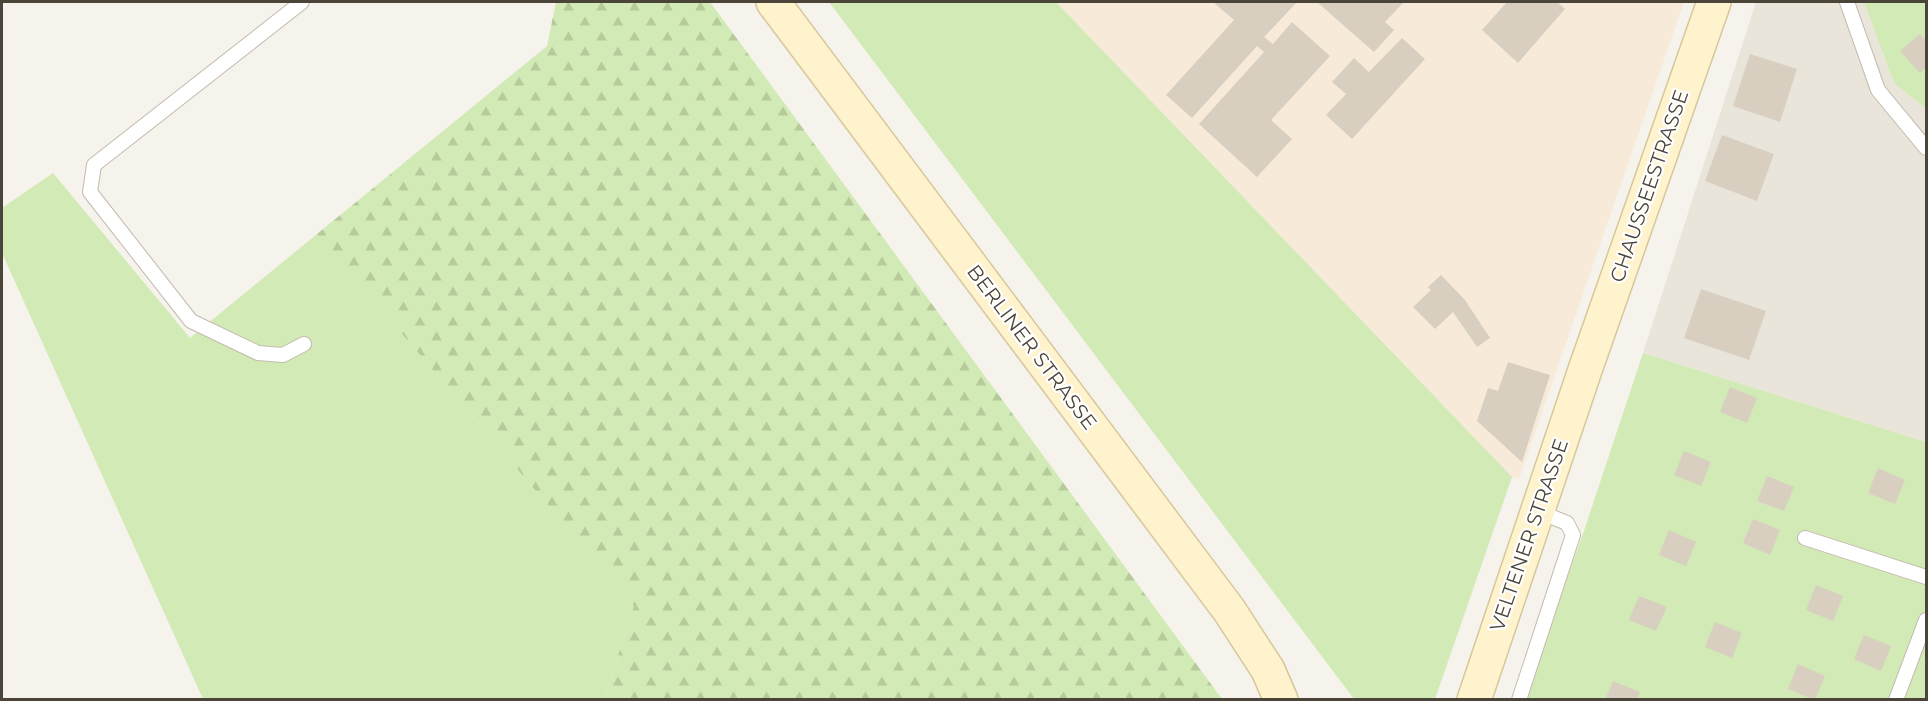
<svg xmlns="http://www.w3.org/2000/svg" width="1928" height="701" font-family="Montserrat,sans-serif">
<defs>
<pattern id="forest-firs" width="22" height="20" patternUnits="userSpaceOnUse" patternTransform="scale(1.5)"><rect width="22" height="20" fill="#d2eab5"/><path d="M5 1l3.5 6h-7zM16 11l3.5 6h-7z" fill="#b6ca9c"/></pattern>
</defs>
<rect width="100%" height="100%" fill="#f6f3ec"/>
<path fill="#eae5da" d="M1756,2H1864L1894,83L1926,109V442L1643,353Z"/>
<path fill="#f7ead8" d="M1056,2H1684L1519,479L1512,477Z"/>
<path fill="#d2eab5" d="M829,2H1056L1512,477L1435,699H1354Z
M1864,2H1926V109L1894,83Z
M53,173L190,338L317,234L634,606L604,699H203L2,253V208Z
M1643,353L1926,442V699L1523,700L1585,528Z"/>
<path fill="url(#forest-firs)" d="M556,2H710L1222,699H604L634,606L317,234L547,46Z"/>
<path fill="#d8cfc1" d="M1213,2H1297L1264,37L1273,44L1292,22L1330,56L1271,120L1292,139L1257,177L1199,124L1264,52L1257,46L1192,118L1166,95L1234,20Z
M1317,2H1404L1385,22L1394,30L1374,52Z
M1507,2H1557L1565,9L1518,63L1482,30Z
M1920,34L1926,41V67L1920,73L1900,51Z
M1402,38L1425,59L1352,139L1326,115L1346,94L1332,82L1354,58L1369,72Z
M1750,54L1797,69L1780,122L1733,106Z
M1722,135L1774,154L1757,201L1705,181Z
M1441,275L1465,300L1490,338L1477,347L1453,312L1435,329L1413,307L1431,290L1428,287Z
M1701,289L1766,311L1749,360L1684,338Z
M1508,362L1550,375L1522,462L1477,421L1488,388L1498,391Z
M1730,387L1757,398L1747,423L1720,412Z
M1684,451L1711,462L1701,486L1674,475Z
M1878,468L1905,480L1895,504L1868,493Z
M1767,476L1794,487L1784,511L1757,501Z
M1753,519L1780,530L1770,555L1743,543Z
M1669,530L1696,542L1686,566L1659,555Z
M1816,585L1843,596L1833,621L1806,610Z
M1639,596L1667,607L1656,631L1629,620Z
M1715,622L1742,633L1732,658L1705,647Z
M1864,635L1891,646L1881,671L1854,659Z
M1798,664L1825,676L1815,700L1788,689Z
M1613,681L1640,692L1637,700H1605Z"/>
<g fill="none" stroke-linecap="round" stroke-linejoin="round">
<g stroke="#c2bbae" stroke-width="16">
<path id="service" d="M302,2L94,165L90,192L191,321L258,353L283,355L304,344
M1847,2L1878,90L1926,148
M1805,538L1926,577
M1519,700L1573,535L1567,523L1537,511
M1896,700L1926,620"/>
</g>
<g stroke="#d6c79b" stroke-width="36">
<path id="secondary" d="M773,2L1229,610L1268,670L1281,700
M1474,700L1585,370L1714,2"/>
</g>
<use href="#service" stroke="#fff" stroke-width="14"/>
<use href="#secondary" stroke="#fff3cd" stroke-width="33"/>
</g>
<g text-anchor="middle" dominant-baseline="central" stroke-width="4.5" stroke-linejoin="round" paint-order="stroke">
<g font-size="20" fill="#4b4439" stroke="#fff">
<text transform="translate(1649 186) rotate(-71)">CHAUSSEESTRASSE</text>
<text transform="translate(1032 347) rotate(53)">BERLINER STRASSE</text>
<text transform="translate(1529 535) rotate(-71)">VELTENER STRASSE</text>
</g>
</g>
<rect width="1928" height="701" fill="none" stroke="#4b4439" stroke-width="6"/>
</svg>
